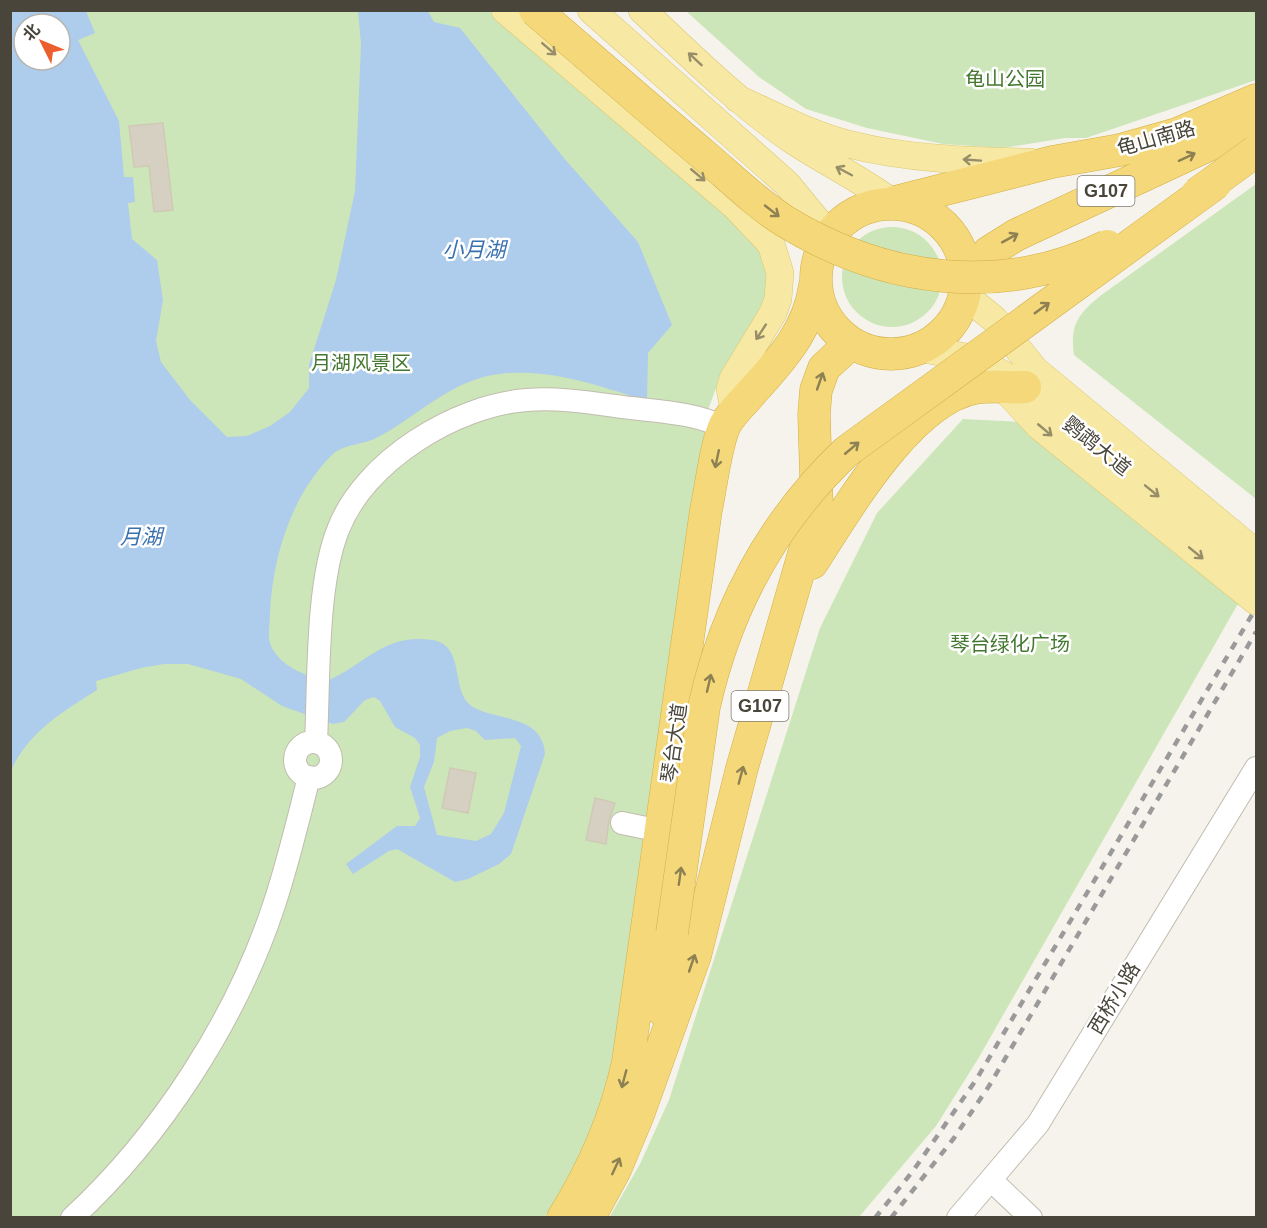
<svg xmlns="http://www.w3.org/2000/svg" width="1267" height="1228" font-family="Arial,'Noto Sans SC',sans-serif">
<rect width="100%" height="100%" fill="#f5f3ec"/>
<path fill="#cde6b9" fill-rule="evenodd" d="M10,11H497L734,214L769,263L767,291L761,307L723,369L708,410L614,1068C597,1120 577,1172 545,1217H11ZM24,24H60V60H24Z
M686,11H1256V80L1086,138H1065L1003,148L943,144L867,128L806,109L759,77Z
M1256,184V499L1074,355C1070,326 1077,315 1100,296Z
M842 277a50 50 0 1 1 100 0a50 50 0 1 1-100 0Z
M963,419L1023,422L1239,602L978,1059L936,1126L859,1217L609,1218L640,1164L669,1100L820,628L877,513Z"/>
<path fill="#aeccec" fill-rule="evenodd" d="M11,11H86L95,33L78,40L119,121L124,177H133L135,202L128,203L132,239L157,260L163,300L156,341L161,362L190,400L227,437L247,436L270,426L290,412L309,388V365L336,280L355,191L361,44L358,11H428L434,22L460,28L563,157L638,242L672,325L648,353L647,401C599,386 551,368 500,374C451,379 418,417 376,438C360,446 344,443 331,456C291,496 272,559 270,614C270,624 267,637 271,646C281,667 306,676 327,681C366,664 384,633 432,640C467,645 449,692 473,707C497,721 543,715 545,754L511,854L499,864L468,879L455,882L397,849L389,851L353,874L346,864L397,826H415L420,818L410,787L420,757V745L415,738L395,727L380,701L374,697L365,700L344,722L333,724L282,706L241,679L188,664H164L141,668L96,681L97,690C61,713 30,731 11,770ZM24,24H60V60H24ZM467,728L476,731L485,740L515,738L521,746L504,813L491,834L476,841L437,835L424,787L434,762L437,738L450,731Z"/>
<path fill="#d6d0c2" stroke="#d0c9b6" stroke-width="1.5" d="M163,123L173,210L154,212L149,166L134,167L129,126Z
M450,768L476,773L468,813L442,808Z
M595,798L615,803L609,820L606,844L586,840Z"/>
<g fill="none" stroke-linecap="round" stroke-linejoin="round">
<g stroke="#c0bcaf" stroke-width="24">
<path id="minor" d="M316,742C319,682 316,585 338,530C364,461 456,405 527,400C561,397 598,404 631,408C665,412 693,413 724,427
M295 760a18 18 0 1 1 36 0a18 18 0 1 1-36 0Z
M622,823L661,831
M992,1181L1031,1218
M72,1218C161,1136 236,1020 274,905C288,863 298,820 309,777
M958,1218L1038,1124L1256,768"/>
</g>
<g stroke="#dcc873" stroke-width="28">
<path id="major" d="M505,10L735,206L771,244L780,273L778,299L773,313L733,379L730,389L734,410
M591,10L787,184L819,223L822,248
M642,10C690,55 737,102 792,140C825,162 861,179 893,203
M738,99C774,115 809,134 848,144C906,159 970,161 1030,162
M964,295L994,319L1035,370L1256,553
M919,348L976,359L1025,387L1202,531L1256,579
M1004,388L1039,426L1256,601"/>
</g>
<g stroke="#d3af48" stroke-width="33">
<path id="highway" d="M895,202L1052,162L1120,150L1177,134L1256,100
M816 279a75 75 0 1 1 150 0a75 75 0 1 1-150 0Z
M966,277L989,252L1016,235L1256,123
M812,563C846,511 909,400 975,388C990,385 1009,388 1025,387
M661,1009L672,933
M563,1218C593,1170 616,1117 628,1062L706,510C711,487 716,444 725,425C732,412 742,404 751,393C781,360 809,330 815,285
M589,1218L615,1170L638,1115L695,956L742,768L817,508L814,414L816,390L824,368L851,343L853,344"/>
</g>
<use href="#minor" stroke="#fff" stroke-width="22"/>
<use href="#major" stroke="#f7e8a3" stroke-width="27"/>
<use href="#highway" stroke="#f4d879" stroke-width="32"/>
<path stroke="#9a9a9a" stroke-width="4.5" stroke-dasharray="8 8" stroke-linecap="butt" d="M875,1218L913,1171L976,1080L1256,608
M891,1218L954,1138L989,1086L1256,632"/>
<g stroke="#d3af48" stroke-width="33" stroke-linecap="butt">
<path id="highway-bridge" d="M535,10C592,59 648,108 705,156C731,178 757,204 786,222C885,282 1001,298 1107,246
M1197,194L1256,151
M672,933L704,707C726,608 773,521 847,451L1216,183"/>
</g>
<use href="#highway-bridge" stroke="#f4d879" stroke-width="32"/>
</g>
<defs><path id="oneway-shaft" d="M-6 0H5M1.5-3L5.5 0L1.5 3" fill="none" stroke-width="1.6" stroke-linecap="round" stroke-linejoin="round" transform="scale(1.5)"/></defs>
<g stroke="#978e69">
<use href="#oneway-shaft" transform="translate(549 49) rotate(41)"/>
<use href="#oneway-shaft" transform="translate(695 59) rotate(-137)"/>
<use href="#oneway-shaft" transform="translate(972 160) rotate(-176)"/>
<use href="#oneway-shaft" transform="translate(844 171) rotate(-152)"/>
<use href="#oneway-shaft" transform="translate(698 175) rotate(40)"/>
<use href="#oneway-shaft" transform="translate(761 332) rotate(123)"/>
<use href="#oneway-shaft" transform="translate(1045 430) rotate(40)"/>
<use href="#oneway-shaft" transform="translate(1152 491) rotate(39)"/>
<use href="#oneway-shaft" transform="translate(1196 553) rotate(39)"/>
</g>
<g stroke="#8d8053">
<use href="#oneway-shaft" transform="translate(1187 157) rotate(-25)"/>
<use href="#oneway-shaft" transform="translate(772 211) rotate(38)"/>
<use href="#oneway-shaft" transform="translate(1010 238) rotate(-29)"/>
<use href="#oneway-shaft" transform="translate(1042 308) rotate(-36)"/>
<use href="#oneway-shaft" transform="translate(820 381) rotate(-71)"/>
<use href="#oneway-shaft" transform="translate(852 448) rotate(-40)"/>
<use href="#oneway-shaft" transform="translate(717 459) rotate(102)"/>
<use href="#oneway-shaft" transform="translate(709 683) rotate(-77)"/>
<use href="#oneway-shaft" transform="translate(741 775) rotate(-75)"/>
<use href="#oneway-shaft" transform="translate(680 876) rotate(-82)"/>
<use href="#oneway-shaft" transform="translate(692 963) rotate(-71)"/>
<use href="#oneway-shaft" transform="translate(624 1079) rotate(105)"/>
<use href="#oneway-shaft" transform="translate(616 1166) rotate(-65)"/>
</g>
<g text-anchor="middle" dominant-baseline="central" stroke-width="5" stroke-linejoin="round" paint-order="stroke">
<g fill="#fff" stroke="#807d75" stroke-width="1.5">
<rect x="1077.5" y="176" width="57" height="30" rx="4.5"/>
<rect x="731.5" y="691" width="57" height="30" rx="4.5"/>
</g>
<g font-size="18" font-weight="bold" fill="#49453a">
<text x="1106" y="191">G107</text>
<text x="760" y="706">G107</text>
</g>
<g font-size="20" fill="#447830" stroke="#fff">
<text x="1005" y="79">龟山公园</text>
<text x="361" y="363">月湖风景区</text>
<text x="1010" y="644">琴台绿化广场</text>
</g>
<g font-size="20" fill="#49453a" stroke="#fff">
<text transform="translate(1156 138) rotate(-16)">龟山南路</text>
<text transform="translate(1097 446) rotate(39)">鹦鹉大道</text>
<text transform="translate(674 743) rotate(-82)">琴台大道</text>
<text transform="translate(1114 998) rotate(-59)">西桥小路</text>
</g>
<g font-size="21" font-style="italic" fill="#3a71af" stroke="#fff">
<text x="474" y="249">小月湖</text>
<text x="141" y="536">月湖</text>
</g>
</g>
<rect width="1267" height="1228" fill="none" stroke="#49453a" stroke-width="24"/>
<g transform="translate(42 42) rotate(313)"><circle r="28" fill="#ffffff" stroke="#b6b5b0" stroke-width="1.5"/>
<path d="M0-4.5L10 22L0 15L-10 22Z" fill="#eb5f2e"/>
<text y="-9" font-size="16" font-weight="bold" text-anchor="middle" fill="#49453a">北</text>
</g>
</svg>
